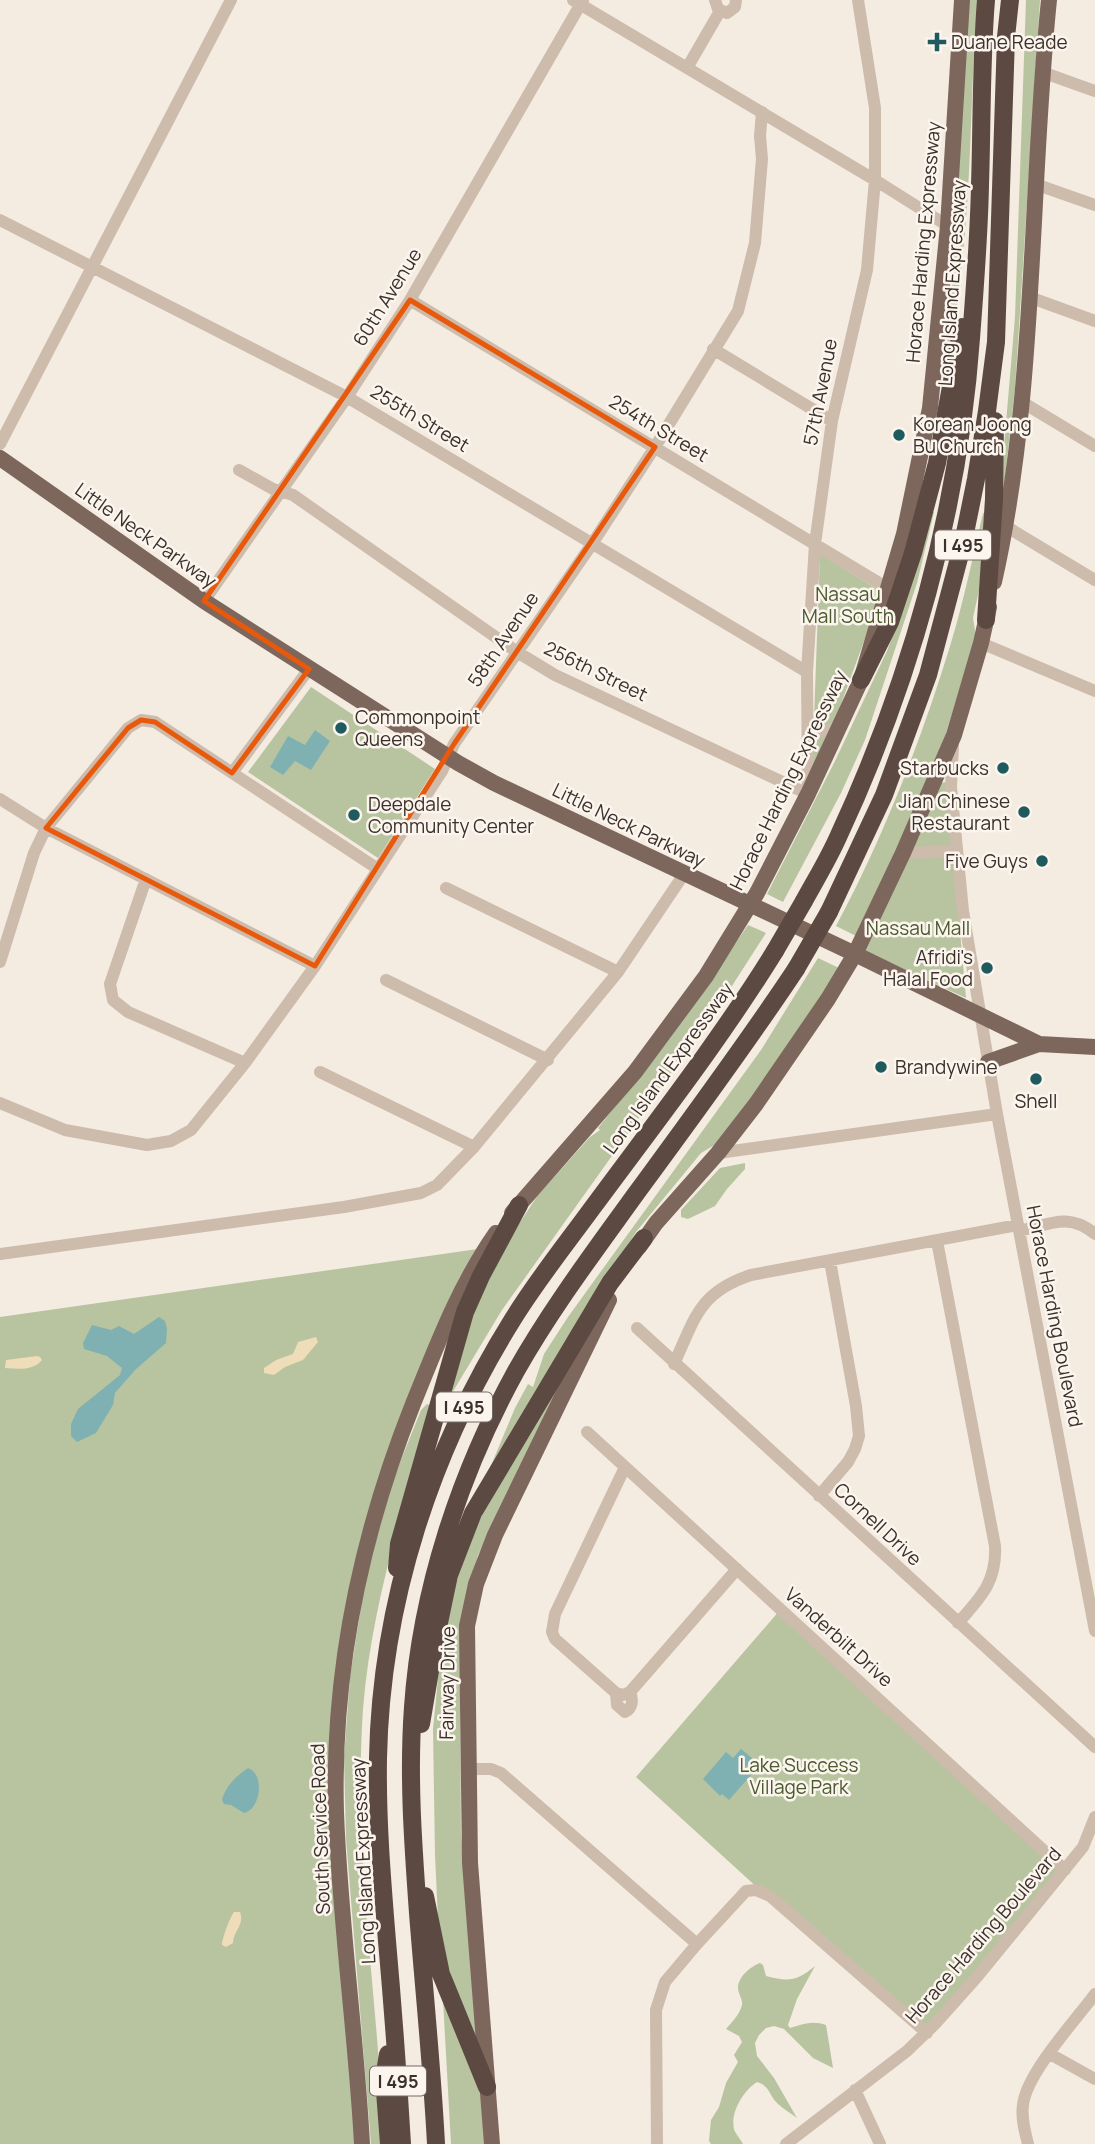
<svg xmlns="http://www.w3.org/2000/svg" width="1095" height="2144" font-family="Manrope,sans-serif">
<rect width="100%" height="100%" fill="#f4ebe1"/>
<path fill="#b8c4a0" d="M968,0H978C971,73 972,146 966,219C962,278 952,337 943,395L954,260Z
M1026,0H1040L1015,389L999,530L1002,470L1015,317Z
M932,512H934L917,583L865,740L841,793L783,902L767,894L835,761L887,651L912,582Z
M983,513L987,514L979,590L973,618L976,637L946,733L917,809L856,936L836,926C884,836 921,741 951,643C964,600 973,556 983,513Z
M820,554L882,592L815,775L812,773Z
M311,687L435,769L378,858L248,772Z
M947,782L966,998L861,950L940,783Z
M748,925L766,933L721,1003L502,1310L449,1398L472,1314L509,1239L538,1195L590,1137L600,1130L598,1128L669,1039Z
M818,958L839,968L807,1022L718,1143L701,1153L636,1232L487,1475L515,1408L528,1384L533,1387L544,1354L568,1317L761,1050Z
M745,1163V1169L727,1189L715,1206L688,1219L681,1217V1210L720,1168Z
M485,1248L374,1504L334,1761L359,2144H0V1317Z
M559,1382L561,1383L478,1555L463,1611L460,1695L461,1833L478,2040L473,2037L439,1941L435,1855L433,1729L441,1649L445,1643L449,1609L460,1562L483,1513Z
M427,1404L429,1405L430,1415C402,1511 371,1609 363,1709C353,1855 378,1999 384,2144H371L346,1839L344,1757L350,1677L366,1575L391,1485L421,1410Z
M780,1610L1065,1870L927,2033L760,1890L636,1777Z
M760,1963L763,1965L766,1976C789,1982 797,1981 815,1966L797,1999L788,2025L790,2028C802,2024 813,2020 826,2025L833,2068L813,2058L784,2029L774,2026L766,2028L759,2035L755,2043L757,2056L774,2078L797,2118C791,2113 783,2109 777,2103C769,2095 769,2085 757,2082C744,2090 730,2112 734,2129C735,2133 741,2140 743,2144H711L709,2141L711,2120L719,2107L726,2083L738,2062L734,2055L742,2042L739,2036L726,2029C732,2022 740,2014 742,2005C743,1999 738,1994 738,1988C738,1977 750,1967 760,1963Z
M443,2000L473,2064L484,2107L487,2144H451Z"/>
<path fill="#efdcb8" d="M316,1337L318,1342L303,1360L285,1367L274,1375L264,1373V1368L276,1360L293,1354L298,1342Z
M37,1356L40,1357L42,1360C33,1371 18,1369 5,1368L6,1360Z
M234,1912H240C245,1925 233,1931 233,1943L226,1947L222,1945C222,1939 230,1917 234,1912Z"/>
<path fill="#7fb0b2" d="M315,730L330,741L311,770L295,761L283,775L270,767L288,736L305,745Z
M159,1317L165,1321L167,1329L166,1343L135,1370L115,1393L113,1405L96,1433L77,1442L71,1436V1424L78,1409L120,1375L122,1368L107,1356L84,1349L83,1343L92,1325L111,1330L119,1326L134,1334Z
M741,1749L753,1759L744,1769L751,1775L729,1800L722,1794L720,1796L703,1779L726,1752L733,1758Z
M248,1768C265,1774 261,1809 244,1813L231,1805L224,1804L222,1800C226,1786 236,1776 248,1768Z"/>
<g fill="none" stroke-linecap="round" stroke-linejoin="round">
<path stroke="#cdbbac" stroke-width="12" d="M573,0L875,180L948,226
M715,0L718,9L727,13L735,7L736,0
M687,68L720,11
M1042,72L1095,91
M1035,184L1095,205
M0,220L347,397L807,672
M1029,297L1095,321
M410,300L889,589
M713,349L832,421
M1022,402L1095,446
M0,444L231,0
M239,470L273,489L293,495L517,652L555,675L808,794L807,672L815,544L832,421L867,270L875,180V108L858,0
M1007,527L1095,580
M204,601L347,397L410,300L583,0
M981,643L1095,691
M808,717C816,733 826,735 841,724
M953,746L951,787L963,911L997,1114L1095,1631
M232,773L309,669
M0,799L46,828L315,966
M903,853L956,851
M146,879L110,984L113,1000L128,1012L245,1063
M446,888L618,972
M0,962L34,853L46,828L128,728L141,720L155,722L378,869
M386,980L548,1060
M320,1072L474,1147
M0,1103L65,1130L147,1145L171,1141L191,1130L245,1063L315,966L442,771L454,744L592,544L655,447L738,311L755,243L762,159L760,136L762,112
M718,1153L997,1114
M1019,1231C1050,1224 1069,1212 1095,1234
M937,1241L995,1546C997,1582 980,1598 958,1623
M0,1254L344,1207L421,1193L437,1185L474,1147L618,972L684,874
M637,1328L1095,1747
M674,1364C695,1318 699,1292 751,1275L1018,1225
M587,1432L1065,1870
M625,1467L555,1614L552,1632L555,1639L616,1693L623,1695L630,1692L737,1569
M819,1496L848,1462L855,1449L859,1436L856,1406L830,1261
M616,1693L617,1705L625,1712C633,1708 633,1699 630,1692
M467,1769H491L501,1773L697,1944
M1050,2054L1095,2079
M855,2090L880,2144
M657,2144L656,2010L665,1982L697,1944L746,1891L756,1890L770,1896L927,2033
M786,2144L907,2051L935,2024L977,1977L1083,1847L1095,1817
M1028,2144C1025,2132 1021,2118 1023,2105C1026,2074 1075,2021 1095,1994"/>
<path stroke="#7d675c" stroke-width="16" d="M0,458L204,601L458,763L494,783L855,954L1039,1044L1095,1047
M994,582C1037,391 1029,194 1049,0
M988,1062L1039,1044
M512,1213L635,1072L706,976L757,893L808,794L861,680L904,534L930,408L948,226L962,0
M639,1247L656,1223L718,1153L756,1104L828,999L855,954L903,853L954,735L981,643L989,607
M362,2144C356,2033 340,1923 336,1812C332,1670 361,1535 413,1404C437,1345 459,1286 496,1233
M492,2144L470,1863L467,1626L476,1584L495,1535L609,1300"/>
<path stroke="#5c4a42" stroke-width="18" d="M986,620L994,499L995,421
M861,680L890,622L913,553L937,463L962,327
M804,901C816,879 829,858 839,835C911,680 959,509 971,338C975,287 979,236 980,185C982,123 981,61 986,0
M829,912L884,795L928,675L963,543L976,479L987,411L996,342L1006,37L1010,0
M397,1568L399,1544L465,1312L481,1276L519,1205
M421,1724L435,1642L449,1575L473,1513L610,1283L644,1238
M425,1896L441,1974L487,2087
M388,2054L384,2078L389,2144
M402,2144C398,2076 393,2009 387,1941C382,1880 377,1820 378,1758C381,1603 431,1450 513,1319C537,1280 566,1244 593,1207C655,1123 720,1040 775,951
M436,2144C432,2067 424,1990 418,1913C413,1844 408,1776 413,1707C421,1590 460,1473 516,1371C551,1309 594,1252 635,1195C690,1120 745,1046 796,969"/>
<path stroke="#5c4a42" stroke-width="18" d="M775,951L804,901
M796,969L829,912"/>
</g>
<path fill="none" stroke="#e8590c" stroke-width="5" stroke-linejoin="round" d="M410,300L655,447L454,744L315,966L46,828L128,728L141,720L155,722L232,773L309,669L204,601Z"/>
<g fill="#1f5a5e" stroke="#fbf5ee" stroke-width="2.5">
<path d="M933.5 31.5h7v7h7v7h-7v7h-7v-7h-7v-7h7z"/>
<circle cx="899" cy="435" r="7"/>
<circle cx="341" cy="728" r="7"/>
<circle cx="1003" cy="768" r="7"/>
<circle cx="1024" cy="812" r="7"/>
<circle cx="354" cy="815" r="7"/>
<circle cx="1042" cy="861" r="7"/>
<circle cx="987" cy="968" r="7"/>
<circle cx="881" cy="1067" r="7"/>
<circle cx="1036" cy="1079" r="7"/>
</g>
<g text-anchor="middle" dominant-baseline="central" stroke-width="5" stroke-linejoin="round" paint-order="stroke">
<g fill="#fbf5ee" stroke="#756b66" stroke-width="2">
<rect x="935" y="530.5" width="56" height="29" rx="5"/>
<rect x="436" y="1392.5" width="56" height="29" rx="5"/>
<rect x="370" y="2066.5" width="56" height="29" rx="5"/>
</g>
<g font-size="18" font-weight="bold" fill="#3b302b">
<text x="963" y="545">I 495</text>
<text x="464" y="1407">I 495</text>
<text x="398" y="2081">I 495</text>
</g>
<g font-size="19" fill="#3b302b" stroke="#fbf5ee" text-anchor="start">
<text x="951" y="42">Duane Reade</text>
<text x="913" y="424">Korean Joong<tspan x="913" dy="22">Bu Church</tspan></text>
<text x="355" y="717">Commonpoint<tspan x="355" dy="22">Queens</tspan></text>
<text x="989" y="768" text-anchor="end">Starbucks</text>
<text x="1010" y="801" text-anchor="end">Jian Chinese<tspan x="1010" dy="22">Restaurant</tspan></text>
<text x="368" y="804">Deepdale<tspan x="368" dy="22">Community Center</tspan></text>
<text x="1028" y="861" text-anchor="end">Five Guys</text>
<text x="973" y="957" text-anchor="end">Afridi's<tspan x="973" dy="22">Halal Food</tspan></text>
<text x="895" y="1067">Brandywine</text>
<text x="1036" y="1101" text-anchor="middle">Shell</text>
</g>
<g font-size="19" fill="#3b302b" stroke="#fbf5ee">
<text transform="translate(923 242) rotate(-85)">Horace Harding Expressway</text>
<text transform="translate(952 283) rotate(-86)">Long Island Expressway</text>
<text transform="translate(387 297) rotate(-58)">60th Avenue</text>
<text transform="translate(820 392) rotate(-79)">57th Avenue</text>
<text transform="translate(420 418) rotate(31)">255th Street</text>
<text transform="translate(659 428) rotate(31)">254th Street</text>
<text transform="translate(146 535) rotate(35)">Little Neck Parkway</text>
<text transform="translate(503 639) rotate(-56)">58th Avenue</text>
<text transform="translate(596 671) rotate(26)">256th Street</text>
<text transform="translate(788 780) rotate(-64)">Horace Harding Expressway</text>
<text transform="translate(629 825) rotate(26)">Little Neck Parkway</text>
<text transform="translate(668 1068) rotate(-54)">Long Island Expressway</text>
<text transform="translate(1055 1316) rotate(79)">Horace Harding Boulevard</text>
<text transform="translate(878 1524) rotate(43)">Cornell Drive</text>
<text transform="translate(839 1637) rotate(42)">Vanderbilt Drive</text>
<text transform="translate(447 1683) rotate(-89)">Fairway Drive</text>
<text transform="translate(320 1829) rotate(-92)">South Service Road</text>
<text transform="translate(363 1861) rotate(-93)">Long Island Expressway</text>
<text transform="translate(983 1935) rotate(-49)">Horace Harding Boulevard</text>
</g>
<g font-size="19" fill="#4a5a2e" stroke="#fbf5ee">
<text x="848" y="594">Nassau<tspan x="848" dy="22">Mall South</tspan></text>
<text x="918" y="928">Nassau Mall</text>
<text x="799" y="1765">Lake Success<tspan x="799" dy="22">Village Park</tspan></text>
</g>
</g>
</svg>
